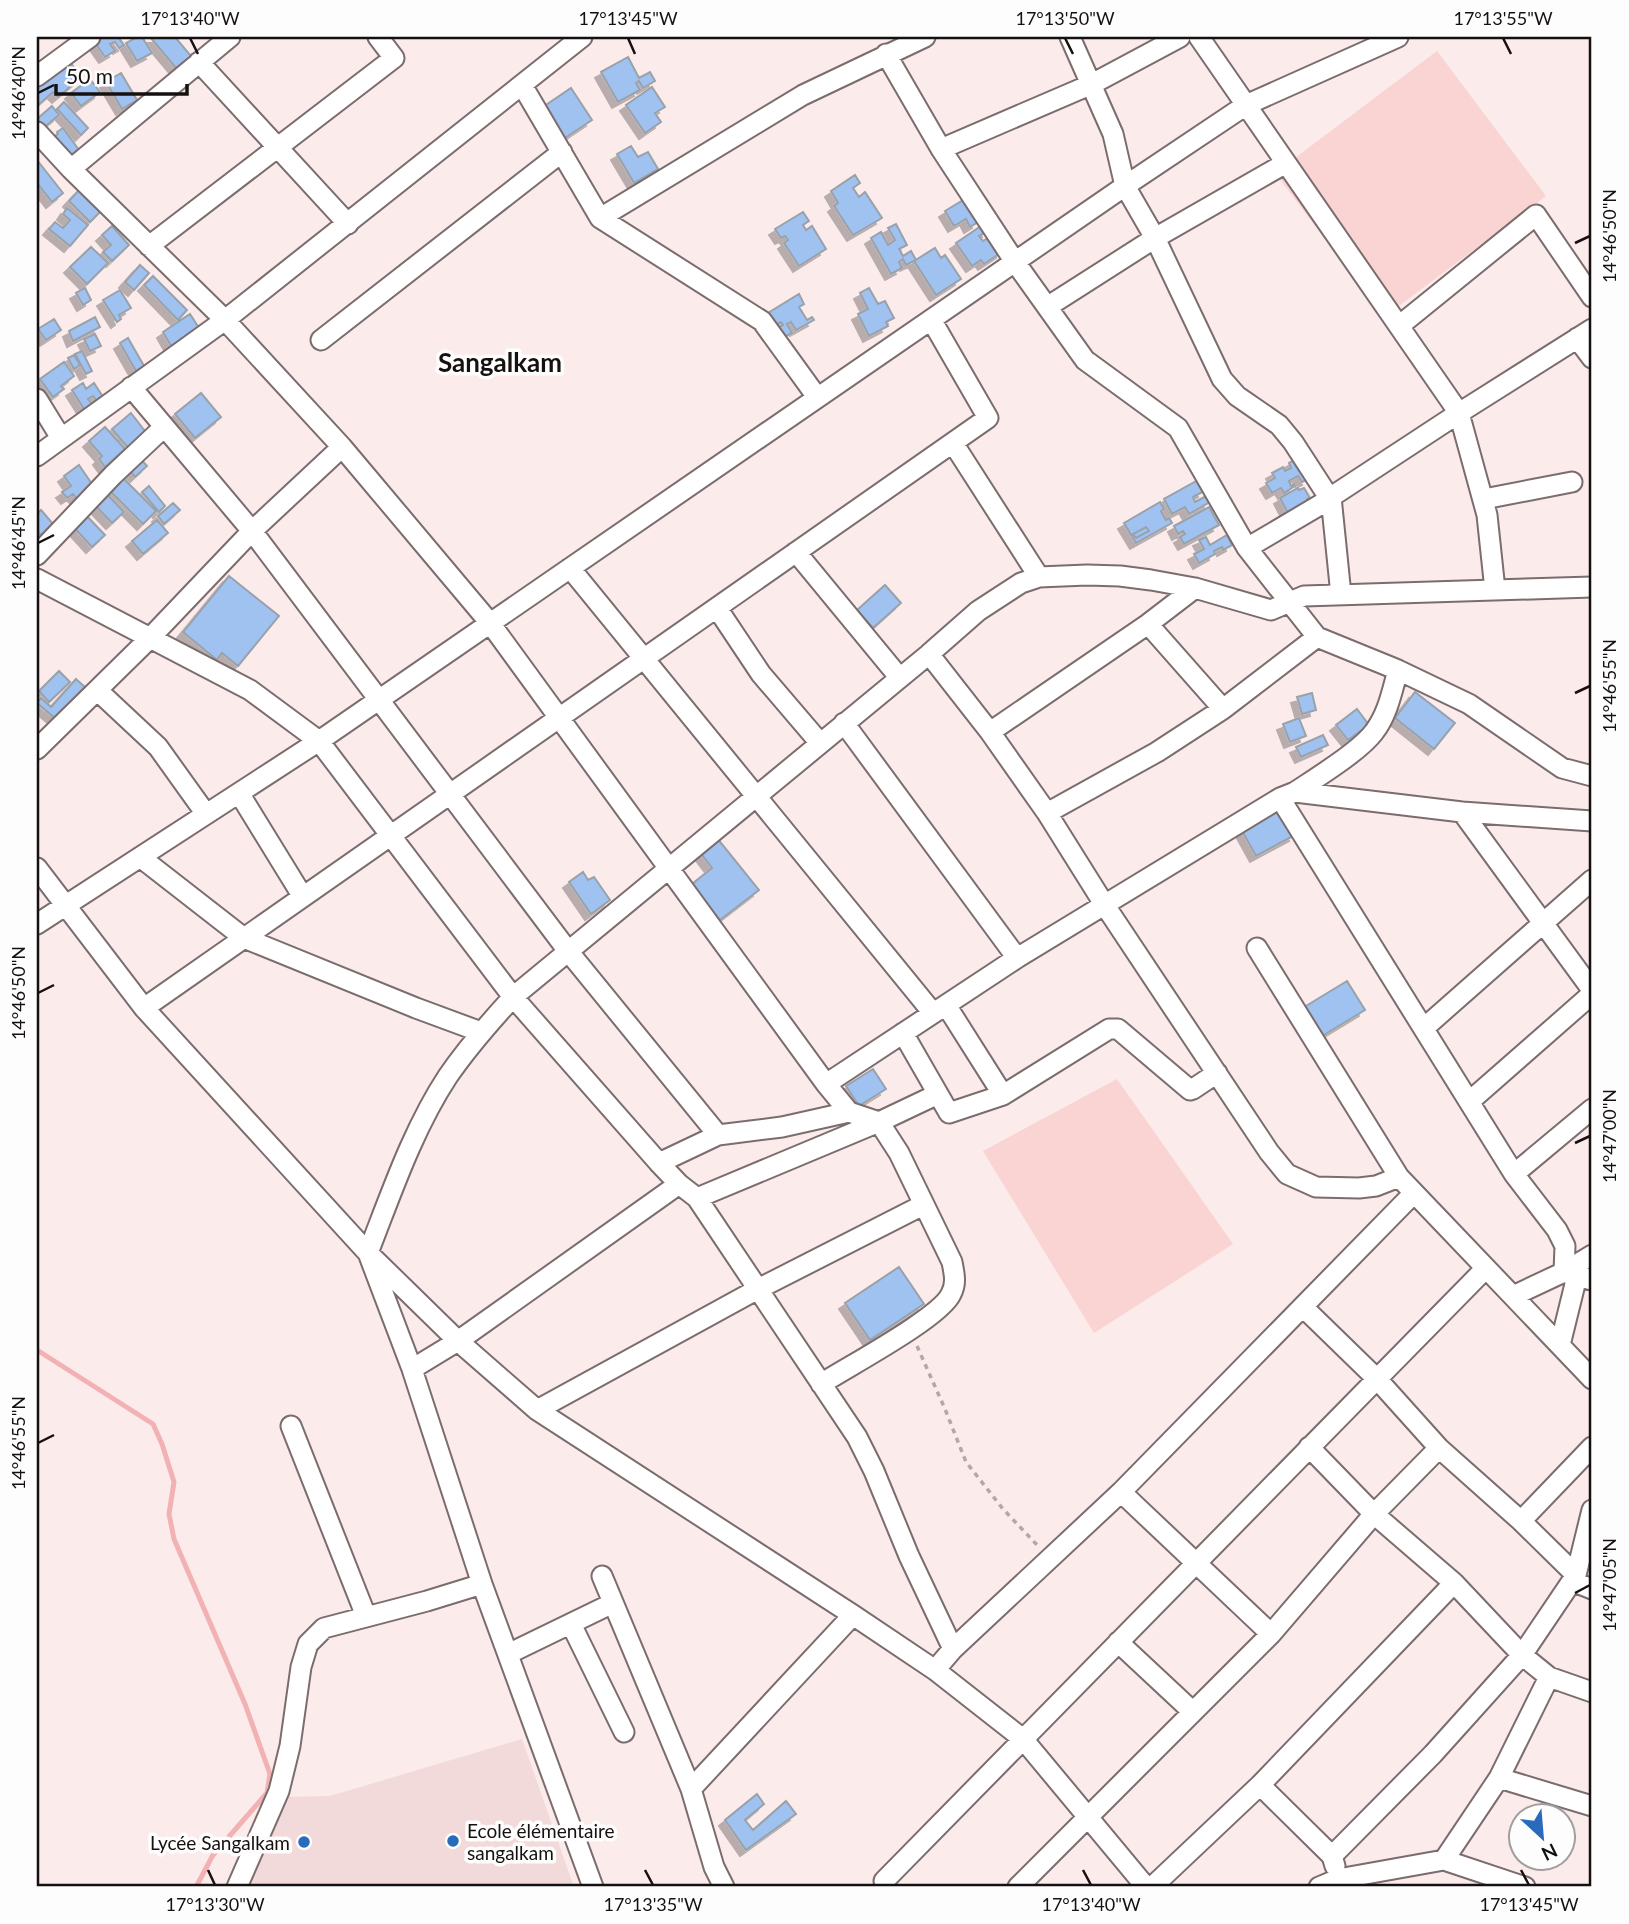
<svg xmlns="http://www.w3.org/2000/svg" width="1629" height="1924" font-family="Lato,sans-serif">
<defs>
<filter id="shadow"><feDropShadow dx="-6" dy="6" stdDeviation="0" flood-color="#0004"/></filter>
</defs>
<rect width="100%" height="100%" fill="#fcebeb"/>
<path fill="#f2dada" d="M522,1739L574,1887H240L282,1797L330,1796Z"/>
<path fill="#fad3d3" d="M1437,51L1546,196L1384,317L1275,173Z
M1117,1079L1233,1244L1094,1333L983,1151Z"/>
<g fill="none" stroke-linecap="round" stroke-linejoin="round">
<path stroke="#f2b2b4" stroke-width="5" d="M37,1350L153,1424L162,1444L174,1482L169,1514L174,1539L245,1704L270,1774L267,1793L213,1855L196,1887"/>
</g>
<path fill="#9fc2f0" stroke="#99a1ab" stroke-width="2" fill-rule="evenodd" filter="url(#shadow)" d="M98,37H118L124,45L119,48L115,42L110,44L115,51L105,57L93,40Z
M137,37H142L152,53L137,61L126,43Z
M150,37H175L191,56L176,68Z
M628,57L639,78L650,72L655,81L643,88L639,81L636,83L640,90L618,102L601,72Z
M68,60L82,77L58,97L53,92L37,106V86Z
M121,73L137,100L122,109L106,82Z
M90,79L100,92L81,106L71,93Z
M652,87L665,107L655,113L661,122L645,133L626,105Z
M571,88L592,120L565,138L543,107Z
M64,102L88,128L81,135L57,109Z
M52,106L59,115L41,130L37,125V119Z
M63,128L79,150L65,161L50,140L58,134L57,132Z
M631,146L638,157L648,152L658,169L634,183L617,154Z
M37,160L63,193L52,202L37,183Z
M855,175L860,183L853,188L859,197L865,192L882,218L853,235L834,206L838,203L831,191Z
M79,190L101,211L90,222L69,201Z
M965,199L978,222L970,227L966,219L954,226L945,211Z
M67,208L88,225L70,246L49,229L55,222L63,228L70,220L63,214Z
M803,212L809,221L803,225L806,230L812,226L826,249L799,266L784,243L788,240L785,236L781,238L775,229Z
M896,224L907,245L899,249L903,256L911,251L916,260L906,265L903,259L899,262L902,268L891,274L871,238L881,232L888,245L895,240L888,228Z
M984,224L988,231L979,236L983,241L991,236L1002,252L984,264L981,260L972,266L956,243Z
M112,226L129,245L112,261L103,252L111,245L102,235Z
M91,247L108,263L87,284L70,267Z
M935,248L941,258L945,255L961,279L936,295L914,261Z
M140,265L149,273L134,290L125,282Z
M153,276L187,310L178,320L144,285Z
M85,288L91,300L83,305L76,293Z
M869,288L878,304L885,301L894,318L886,322L888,326L869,336L858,314L868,309L860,293Z
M120,290L131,308L119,315L121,319L117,322L103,300Z
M799,294L804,304L799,307L807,320L812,317L814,320L796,330L791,322L787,324L792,333L777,341L772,332L783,325L781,322L770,328L763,316Z
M190,314L199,328L171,346L163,332Z
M95,317L100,327L73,341L69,331Z
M54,319L61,330L46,340L38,329Z
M95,334L101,346L90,351L84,339Z
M128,338L144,366L136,371L120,343Z
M82,351L92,371L86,374L75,354Z
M74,355L80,365L74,369L68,358Z
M64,362L74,376L61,386L64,389L53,397L40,379Z
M83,383L86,389L94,383L103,397L97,401L93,396L88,399L92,404L84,409L72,390Z
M201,393L221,417L195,438L175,414Z
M131,413L148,435L130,450L112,429Z
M105,427L125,449L105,467L99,459L102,456L89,441Z
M138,456L147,466L135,477L126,466Z
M1296,459L1308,479L1302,482L1298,476L1289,481L1291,486L1294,484L1295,486L1284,493L1281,488L1272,493L1266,483L1275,478L1272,473L1283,467L1285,471L1291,468L1289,463Z
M79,465L94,487L77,499L73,494L67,498L62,492L71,486L64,476Z
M120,475L156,511L143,524L107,488Z
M1198,480L1204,491L1193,497L1195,502L1206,496L1210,502L1189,514L1185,507L1172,514L1164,499Z
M149,486L165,506L159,512L142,492Z
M1298,488L1299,490L1304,488L1310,498L1307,499L1312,508L1291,519L1280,498Z
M103,490L124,512L112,523L91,501Z
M1160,502L1164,509L1161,511L1166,520L1169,518L1172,523L1136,543L1124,523ZM1146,527L1149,531L1136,538L1133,534Z
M173,503L180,510L164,524L158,516Z
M1209,507L1219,525L1184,544L1180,537L1185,534L1183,531L1178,534L1174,526Z
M41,510L53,524L41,535L37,530V514Z
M83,512L105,535L92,547L70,523Z
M157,520L168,533L143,554L132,541Z
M1146,527L1149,531L1136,538L1133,534Z
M1227,535L1232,545L1223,550L1222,547L1214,551L1215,554L1199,563L1194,554L1204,549L1199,540L1206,537L1210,545Z
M229,576L279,616L238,666L222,653L217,660L183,632Z
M885,585L901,603L873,628L857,610Z
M59,671L70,682L49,702L39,691Z
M76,679L85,687L56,719L37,703L41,698L51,707Z
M1415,692L1455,723L1434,749L1395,718Z
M1312,693L1316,710L1302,714L1297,697Z
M1357,709L1369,725L1348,740L1336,725Z
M1299,718L1306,736L1290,742L1283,724Z
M1323,735L1328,745L1301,757L1296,747Z
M1280,807L1295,835L1256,856L1241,829Z
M717,838L759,890L720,920L692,884L712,868L699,851Z
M583,872L588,880L594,877L610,900L591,914L569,882Z
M1347,981L1365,1010L1319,1038L1301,1009Z
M873,1069L886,1089L859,1106L846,1086Z
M899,1267L924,1304L870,1340L845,1303Z
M757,1794L764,1804L745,1820L753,1830L786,1801L796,1814L746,1850L725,1820Z"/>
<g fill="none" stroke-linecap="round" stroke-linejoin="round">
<g stroke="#7b6c6d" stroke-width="23">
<path id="minor" d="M1070,37L1113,134L1125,186L1155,238L1222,379L1237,396L1279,425L1293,442L1330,499L1247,548
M1199,37L1459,413L1487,515L1495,590
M886,54L941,149L1015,262L1085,360L1178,428L1247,548L1317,637L1398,670L1469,704L1562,768L1592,776
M199,62L348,224
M37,76L90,37
M522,85L600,218L762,321L817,397
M37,132L71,169L225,320L342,447L490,623L826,1084L849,1112L879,1122L899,1153L952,1262C954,1273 957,1283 951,1294C940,1318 847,1367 821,1384
M941,149L1092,84L1180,37
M71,169L230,37
M600,218L803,95L925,37
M149,246L394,58L378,37
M1047,307L1155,238L1286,163
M1399,326L1536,215L1592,297
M1577,338L1592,358
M321,340L562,152
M131,387L252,531L568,951L718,1135
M37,399L61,438
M953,443L1039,577
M37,456L225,320L582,37
M1484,499L1572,482
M796,552L899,677
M37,555L113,475L164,427
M570,568L933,1013
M37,579L250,690L319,741L513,997L659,1163L679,1184L697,1198L857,1437L874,1471L909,1556L953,1649
M1341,595L1331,497L1459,413L1592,329
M717,608L761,674L820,743
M1148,624L1223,709
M929,654L990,732L1047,813L1104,904L1269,1152L1287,1174L1316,1187L1359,1188L1376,1186L1399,1177
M97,690L158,747L206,814
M844,723L1017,958
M990,732L1148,624L1195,588
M37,749L150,638L252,531L342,447
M1295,792C1316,778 1360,751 1374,732C1388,714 1392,691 1398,670
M239,793L303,897
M1280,798L1514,1174L1557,1230L1565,1246L1564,1272L1592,1280
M1462,812L1592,990
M1047,813L1157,752L1223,709L1317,637
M140,857L244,938L416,1008L481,1032
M37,868L144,1008L368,1253L458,1341L537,1410L853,1615L935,1670L1023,1739L1146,1887
M37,924L319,741L1125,186L1246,105L1398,37
M1257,948L1399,1177L1592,1379
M946,1005L1003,1095
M144,1008L988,418L932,321
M1424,1028L1592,880
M903,1033L949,1113L1003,1095L1109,1029H1118L1190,1090L1193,1089L1217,1073
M826,1084L1017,958L1280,798L1295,792L1462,812L1592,821
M1470,1101L1592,994
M659,1163L718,1135L782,1127L849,1112
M1514,1174L1592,1109
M697,1198L879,1122L938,1094
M1513,1296L1564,1272L1592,1255
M1303,1307L1377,1379L1439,1448L1521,1521L1576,1575
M1560,1345L1577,1276
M412,1369L458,1341L679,1184
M537,1410L758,1289L923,1205
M291,1426L366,1616
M1309,1447L1374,1514L1454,1583L1522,1655L1549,1677L1592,1692
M1121,1492L1271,1634
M1521,1521L1592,1447
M602,1576L691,1789L714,1867L724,1887
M1572,1581L1592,1589
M571,1624L624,1732
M1118,1642L1193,1712
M508,1654L613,1603
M935,1670L953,1649L1121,1492L1414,1193
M1499,1778L1592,1806
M1260,1785L1332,1856L1335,1866
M691,1789L853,1615
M1332,1856L1433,1754L1522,1655L1576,1575L1592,1510
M1444,1860L1499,1778L1549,1677
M884,1881L1486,1268
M237,1887L279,1791L290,1746L301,1667L308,1644L324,1628L427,1601L482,1584
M593,1887L482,1584L412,1369L368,1253C391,1194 413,1129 448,1076C468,1047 490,1022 513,997L929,654L978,611L1021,583L1039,577L1087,575L1120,576L1151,580L1195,588L1271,610L1304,596L1592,587
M1018,1887L1271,1634L1374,1514L1439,1448
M1152,1887L1260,1785L1454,1583
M1319,1887L1338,1879L1444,1860L1525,1887"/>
</g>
<path stroke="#b4a7a7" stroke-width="3.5" stroke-dasharray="5 5" stroke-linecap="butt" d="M917,1346L945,1409L966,1462L1003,1509L1039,1547"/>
<use href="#minor" stroke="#fff" stroke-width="19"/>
</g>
<path fill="none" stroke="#161010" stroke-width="2.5" d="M190,38L198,54M628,38L635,54M1065,38L1073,54M1503,38L1511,54M38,93L54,85M1575,243L1590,236M38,543L54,535M1575,693L1590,686M38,993L54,985M1575,1143L1590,1136M38,1443L54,1435M1575,1593L1590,1585M208,1870L215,1885M645,1870L653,1885M1083,1870L1091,1885M1521,1870L1529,1885"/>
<g fill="#286abb" stroke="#fdfdfd" stroke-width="2.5">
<circle cx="453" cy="1841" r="7"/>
<circle cx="304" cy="1842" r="7"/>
</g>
<g text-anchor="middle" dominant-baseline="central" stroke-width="7" stroke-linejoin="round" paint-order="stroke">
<g font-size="19" fill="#161010" stroke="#fdfdfd" text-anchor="start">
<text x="467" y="1830">Ecole élémentaire<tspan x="467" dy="22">sangalkam</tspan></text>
<text x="290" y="1842" text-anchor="end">Lycée Sangalkam</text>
</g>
<g font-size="26" font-weight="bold" fill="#161010" stroke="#fdfdfd">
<text x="500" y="362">Sangalkam</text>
</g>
</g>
<rect width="1629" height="1924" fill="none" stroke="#fdfdfd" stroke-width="77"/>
<g transform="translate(1542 1837) rotate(154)"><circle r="33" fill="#fdfdfd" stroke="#a19e9e" stroke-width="2"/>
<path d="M0-5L12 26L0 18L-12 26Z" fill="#286abb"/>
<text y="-10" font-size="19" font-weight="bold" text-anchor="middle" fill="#161010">N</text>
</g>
<path d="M56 84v10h131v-10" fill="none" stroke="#161010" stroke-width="3.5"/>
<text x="66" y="84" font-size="21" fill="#161010" stroke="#fdfdfd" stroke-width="5" paint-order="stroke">50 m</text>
<rect x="38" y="38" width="1552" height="1847" fill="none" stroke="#161010" stroke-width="2.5"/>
<g font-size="18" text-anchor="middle" fill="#161010">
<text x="190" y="25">17°13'40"W</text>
<text x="628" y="25">17°13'45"W</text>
<text x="1065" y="25">17°13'50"W</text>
<text x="1503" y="25">17°13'55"W</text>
<text transform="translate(19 93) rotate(-90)" y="6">14°46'40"N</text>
<text transform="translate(1610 236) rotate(-90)" y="6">14°46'50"N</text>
<text transform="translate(19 543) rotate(-90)" y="6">14°46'45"N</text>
<text transform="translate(1610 686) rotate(-90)" y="6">14°46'55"N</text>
<text transform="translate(19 993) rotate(-90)" y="6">14°46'50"N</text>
<text transform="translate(1610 1136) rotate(-90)" y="6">14°47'00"N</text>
<text transform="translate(19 1443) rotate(-90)" y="6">14°46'55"N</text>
<text transform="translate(1610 1585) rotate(-90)" y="6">14°47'05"N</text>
<text x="215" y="1911">17°13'30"W</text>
<text x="653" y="1911">17°13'35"W</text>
<text x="1091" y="1911">17°13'40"W</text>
<text x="1529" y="1911">17°13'45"W</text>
</g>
</svg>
